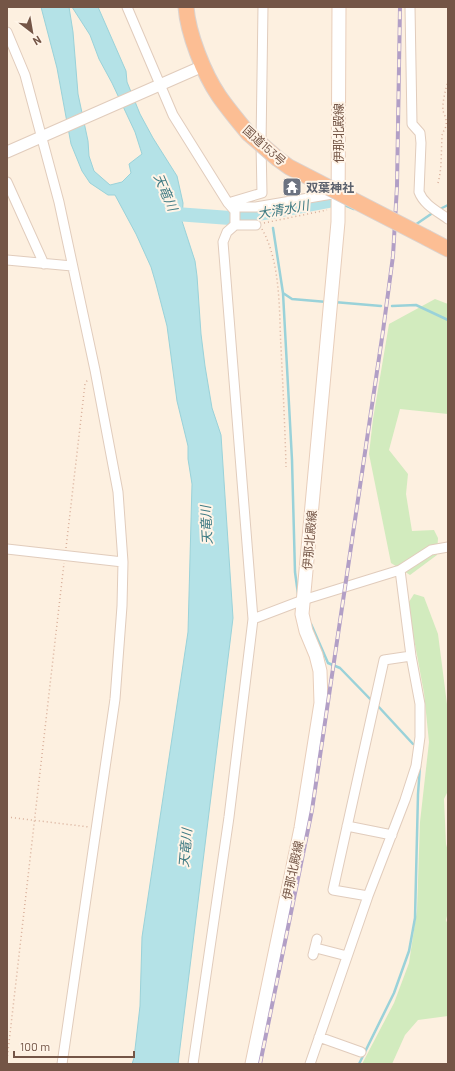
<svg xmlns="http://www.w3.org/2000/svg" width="455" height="1071" font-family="Barlow,'Noto Sans JP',sans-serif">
<rect width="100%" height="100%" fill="#fdf0e0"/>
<path fill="#d2ebbe" d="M435,299L448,304V414L400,409L389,450L408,474L406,494L412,531L434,530L438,538L437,555L410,575L391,563L369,454L373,419L389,324Z
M414,594L424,597L438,634L448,712V791L444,799L446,844L448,851V912L446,920L448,925V1016L418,1020L405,1035L392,1064H362L394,1003L409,963L417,910L420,822L429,742L424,693L414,639L402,613Z"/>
<path fill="#b4e2e7" stroke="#9ad2d9" d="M41,7H69L73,32L78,94L88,141L89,156L94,171L110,185L122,182L131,173L129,164L142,154L135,132L112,83L99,59L90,35L72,7H98L126,71L127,82L140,114L153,138L177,176L183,203L182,221L195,261L197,276L201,334L205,366L212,408L221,435L233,618L178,1064H132L134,1058L140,1006L142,937L188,632L192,484L188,459V446L177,401L167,326L156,284L151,267L136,234L115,195H108L90,183L82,171L71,144L57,68Z"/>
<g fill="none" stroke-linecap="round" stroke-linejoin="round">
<path stroke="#9ad2d9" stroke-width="2.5" d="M342,204L354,209
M438,210L448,205
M270,212V216
M415,225L434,212
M273,228L283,293L292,299L327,302
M283,293L292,460L295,572L298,594
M334,302L381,306
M392,306L416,305L448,320
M311,624L328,663L340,668L373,702
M377,705L413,744
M359,1064L394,993L409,951L415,918L418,794L420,766"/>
<path stroke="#b4e2e7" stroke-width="14" d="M176,214L230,218L270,212L333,200"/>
<g stroke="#e1ccbc" stroke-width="11">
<path id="minor" d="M127,7L173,115L228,203L235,211V225
M410,7L412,124L420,133L421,143L419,192C424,205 437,211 448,219
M7,32L25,75L59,202L95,370L118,492L123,562L122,606L115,699L62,1064
M7,182L44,264
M228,203L262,193L261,144L263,7
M229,204L238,207H256L338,193
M7,260L72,266
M7,549L123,562
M253,619L303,600L400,570L431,550L448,547
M347,826L392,835
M368,896L333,890L384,660L411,656
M316,948L347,956
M313,955L317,939
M319,1037L361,1052
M193,1064L229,817L253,619L223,242L227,232L235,225H256
M310,1064L368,896L405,800L416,766L420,737V704L411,656L400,570"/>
</g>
<g stroke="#e1ccbc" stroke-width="13">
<path id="tertiary" d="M7,152L203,66"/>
</g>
<g stroke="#e8cebb" stroke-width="15">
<path id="secondary" d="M252,1064L301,828L321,703L320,671L316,655L306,631L302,614L338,222L339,7"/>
</g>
<g stroke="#dbd3cf" stroke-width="17">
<path id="trunk" d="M186,7C188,34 204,74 219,96C228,109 238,121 248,133
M427,238L448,249"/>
</g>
<path stroke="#d8af9a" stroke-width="1.5" stroke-dasharray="1 3" stroke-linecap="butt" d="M448,52V58
M438,183C442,169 441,153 442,137C442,132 445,130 446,126C447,120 445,116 443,111C442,102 446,89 448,80
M264,223L327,210
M262,229C281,263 279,310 281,348C283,388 285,427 286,467
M66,548L85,384L88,379
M7,817L89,827
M7,1060L64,563"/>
<use href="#minor" stroke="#fff" stroke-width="9"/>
<use href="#tertiary" stroke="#fff" stroke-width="11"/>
<use href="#secondary" stroke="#fff" stroke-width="13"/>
<use href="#trunk" stroke="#fcbe94" stroke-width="15"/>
<g stroke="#b29fc6" stroke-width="4">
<path id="rail" d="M260,1064L312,810L383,331L393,256L397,186L400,7"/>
</g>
<use href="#rail" stroke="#fff4e7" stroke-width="2.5" stroke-dasharray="8" stroke-linecap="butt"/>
<g stroke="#dbd3cf" stroke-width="17" stroke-linecap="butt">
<path id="trunk-bridge" d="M248,133L278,159L289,167L427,238"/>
</g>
<use href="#trunk-bridge" stroke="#fcbe94" stroke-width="15"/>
</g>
<defs>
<g id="temple-square" transform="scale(1)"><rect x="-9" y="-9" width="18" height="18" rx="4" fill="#6b7280" stroke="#fff4e7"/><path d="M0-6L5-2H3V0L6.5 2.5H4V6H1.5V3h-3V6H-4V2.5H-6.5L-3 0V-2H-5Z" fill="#fff"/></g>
</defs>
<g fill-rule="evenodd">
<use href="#temple-square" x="292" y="187"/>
</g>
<g text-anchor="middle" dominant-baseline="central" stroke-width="4" stroke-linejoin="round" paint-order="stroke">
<g font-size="12" fill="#745546" stroke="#fff4e7">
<text transform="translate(338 133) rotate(-90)">伊那北殿線</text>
<text transform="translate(265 145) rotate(42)">国道153号</text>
<text transform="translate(309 540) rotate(-85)">伊那北殿線</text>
<text transform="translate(292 870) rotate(-78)">伊那北殿線</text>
</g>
<g font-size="12" font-weight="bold" fill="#5b616d" stroke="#fff4e7" text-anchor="start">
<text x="306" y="187">双葉神社</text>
</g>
<g font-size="13" font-style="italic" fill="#3d7982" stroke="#fff4e7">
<text transform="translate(166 192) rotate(67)">天竜川</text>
<text transform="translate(283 209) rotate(-10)">大清水川</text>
<text transform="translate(206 525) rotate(-93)">天竜川</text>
<text transform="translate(185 848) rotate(-85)">天竜川</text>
</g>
</g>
<rect width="455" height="1071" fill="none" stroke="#745546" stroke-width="16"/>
<g transform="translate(32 32) rotate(149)" stroke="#fff4e7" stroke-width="3" paint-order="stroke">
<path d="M0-3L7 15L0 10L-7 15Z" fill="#745546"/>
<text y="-6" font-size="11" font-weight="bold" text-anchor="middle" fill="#745546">N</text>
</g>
<path d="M14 1051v6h120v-6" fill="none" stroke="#745546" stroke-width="2"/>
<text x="20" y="1051" font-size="12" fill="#745546" stroke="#fff4e7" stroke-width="3" paint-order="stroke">100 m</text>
</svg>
